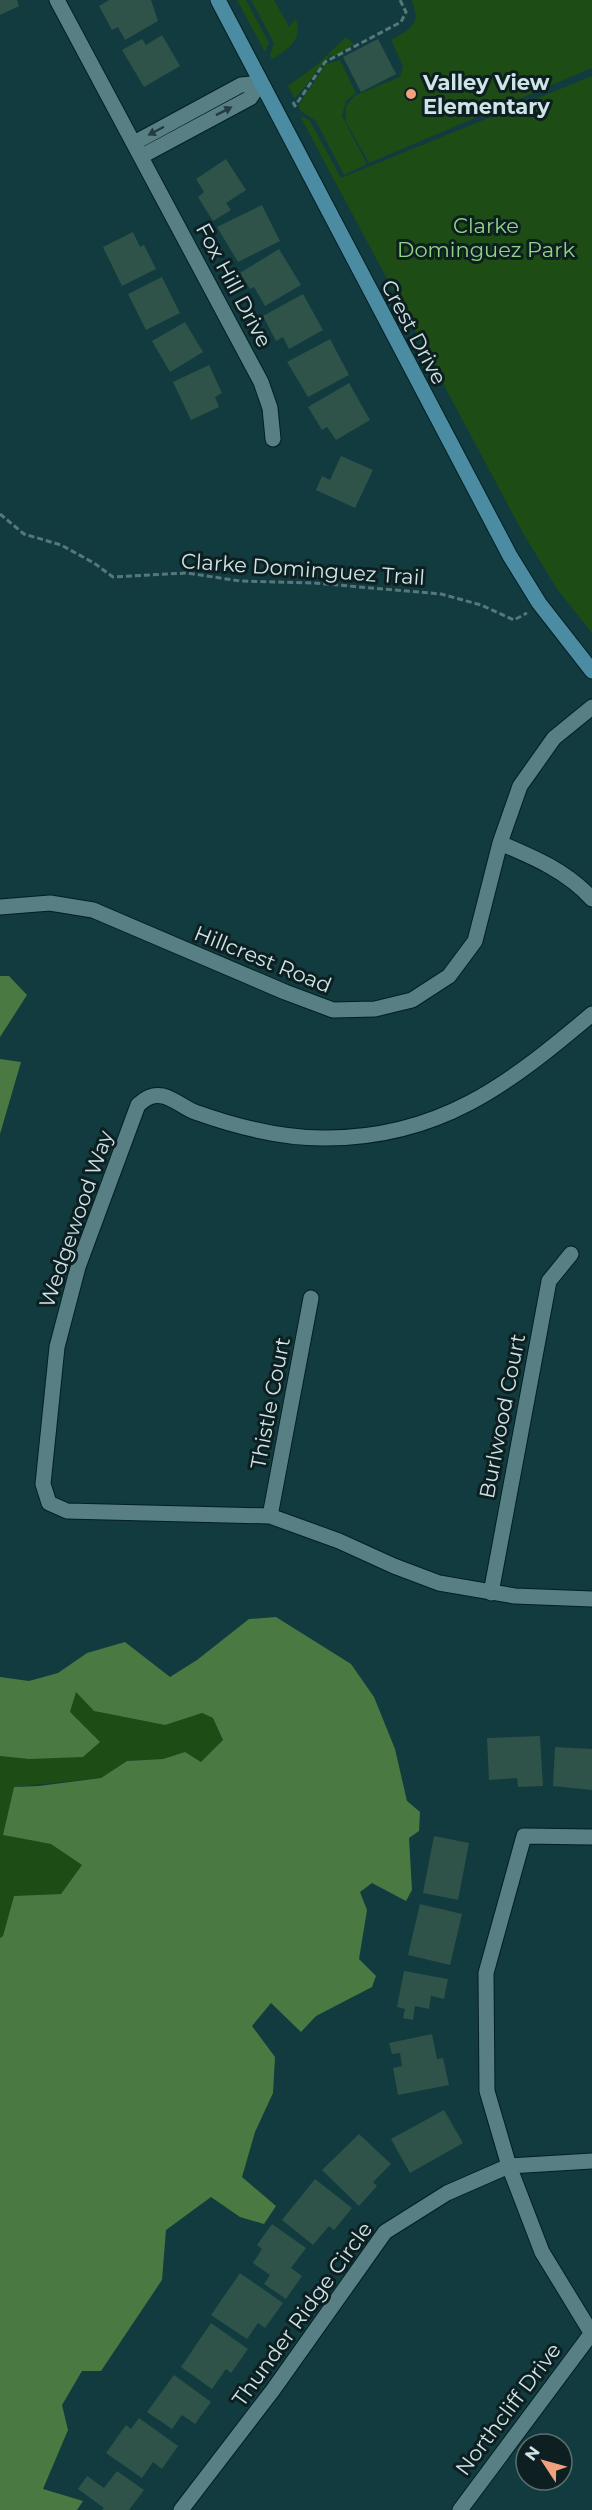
<svg xmlns="http://www.w3.org/2000/svg" width="592" height="2510" font-family="Montserrat,sans-serif">
<rect width="100%" height="100%" fill="#113b3f"/>
<path fill="#1e4c15" d="M237,0H246L269,43L265,52Z
M251,0H274L289,27L295,19L297,22C302,41 286,51 272,59L270,55L274,43Z
M411,0H592V68L369,163L346,122V107L354,96L400,77L403,66L391,40C410,29 423,24 411,0Z
M346,37L354,44L335,56L330,55L295,99L288,86L318,64Z
M340,60L356,93L346,101L342,116L367,164L344,175L316,121L301,111L298,106L326,64Z
M592,76V633L557,589L523,533L301,118L302,116L310,121L341,178Z
M75,1691L94,1711L165,1725L201,1713L213,1718L223,1740L201,1762L185,1752L163,1759L127,1761L101,1778L14,1787L3,1835L51,1844L82,1865L61,1894L14,1896L3,1936L0,1938V1756L29,1759L70,1712Z"/>
<path fill="#4a7a42" d="M0,976H9L27,995L0,1037Z
M0,1059L21,1062L0,1134Z
M276,1617L351,1664L374,1697L395,1749L407,1801L420,1812L419,1831L409,1838L412,1890L406,1901L372,1883L360,1892L367,1910L359,1959L376,1976L372,1987L316,2016L301,2032L271,2003L252,2026L275,2057L273,2093L255,2132L242,2177L276,2206L264,2224L240,2217L211,2197L166,2230L162,2280L101,2371H82L62,2405L68,2430L43,2489L83,2501L77,2510H0V1938L3,1936L14,1896L61,1894L82,1865L51,1844L3,1835L14,1787L39,1786L101,1778L127,1761L163,1759L185,1752L201,1762L223,1740L213,1718L202,1713L165,1725L94,1711L76,1692L70,1712L100,1742L83,1757L29,1759L0,1756V1677L29,1681L58,1673L87,1653L125,1642L170,1677L197,1660L249,1619Z"/>
<path fill="#2f5348" d="M0,0H17L19,6L0,15Z
M109,0H151L158,21L125,40L118,27L112,30L99,6Z
M162,35L180,66L144,87L122,50L142,39L146,45Z
M378,39L396,74L361,92L343,57Z
M226,159L246,190L226,203L231,210L213,221L198,197L204,192L196,179Z
M262,205L280,241L238,262L217,227Z
M133,232L140,247L144,245L156,269L122,286L103,247Z
M279,249L301,285L265,306L254,287L250,289L240,273Z
M162,277L180,313L146,330L128,294Z
M303,294L323,330L289,349L283,337L276,341L263,316Z
M185,322L203,352L170,372L152,341Z
M330,339L349,375L308,397L287,362Z
M209,365L222,393L215,397L219,407L191,420L173,382Z
M349,383L370,420L336,440L327,427L322,430L308,407Z
M341,456L373,470L355,508L316,490L322,476L330,480Z
M540,1736L543,1786L518,1787L517,1778L489,1780L487,1738Z
M555,1747L592,1749V1790L553,1786Z
M434,1836L469,1843L458,1900L423,1893Z
M420,1904L462,1914L450,1965L408,1955Z
M404,1971L448,1979L444,1999L431,1996L429,2009L415,2006L413,2020L403,2018L405,2009L397,2007Z
M432,2034L437,2059L443,2058L449,2085L398,2095L393,2068L402,2066L400,2053L392,2054L389,2043Z
M444,2110L463,2143L410,2173L391,2139Z
M359,2134L391,2164L373,2182L377,2186L359,2206L322,2170Z
M315,2179L352,2208L334,2230L329,2226L313,2245L282,2220Z
M272,2224L306,2248L291,2268L302,2276L286,2299L264,2284L270,2275L253,2263L262,2249L257,2245Z
M240,2273L283,2303L265,2328L258,2323L247,2339L211,2315Z
M211,2323L248,2349L231,2373L226,2369L212,2389L181,2367Z
M174,2375L211,2402L195,2424L182,2415L172,2429L147,2412Z
M139,2418L178,2446L162,2469L153,2462L142,2478L106,2453L126,2425L131,2429Z
M117,2471L144,2490L129,2510H102L104,2508L78,2489L87,2476L104,2488Z"/>
<g fill="none" stroke-linecap="round" stroke-linejoin="round">
<g stroke="#022024" stroke-width="17">
<path id="street" d="M57,0L261,382L270,408L273,439
M134,143L241,85L260,83
M142,156L250,98L260,83
M500,843C533,857 567,871 592,899
M0,907L50,903L93,910L285,992L333,1010L375,1009L412,1000L449,976L475,941L500,843L520,786L554,738L592,707
M592,1014C509,1084 439,1139 323,1138C279,1138 237,1127 195,1112C184,1108 175,1099 163,1096C152,1094 146,1098 138,1105L78,1267L57,1347L43,1484L49,1503L67,1511L270,1516L339,1541L394,1566L439,1583L515,1596L592,1599
M270,1516L311,1298
M491,1593L549,1281L571,1254
M592,1837L524,1836L486,1973L487,2091L509,2166L542,2252L592,2334
M181,2510L273,2390L385,2232L447,2193L509,2166L592,2161
M460,2510L591,2334"/>
</g>
<g stroke="#022024" stroke-width="17">
<path id="secondary" d="M218,0L510,556L539,603L592,671"/>
</g>
<path stroke="#56787c" stroke-width="3" stroke-dasharray="6 3" stroke-linecap="butt" d="M293,102L295,106L325,62L401,22L406,12L400,0
M0,514L24,534L61,545L94,563L113,577L187,573L240,581L314,583L441,594L481,605L514,620L527,613"/>
<use href="#street" stroke="#577f84" stroke-width="15"/>
<use href="#secondary" stroke="#4b8ca2" stroke-width="15"/>
</g>
<defs><path id="oneway-solid" d="M-6-.8H1V-3.2L6.5 0L1 3.2V.8H-6Z" transform="scale(1.5)"/></defs>
<g fill="#243c3f">
<use href="#oneway-solid" transform="translate(224 111) rotate(-27)"/>
<use href="#oneway-solid" transform="translate(156 131) rotate(152)"/>
</g>
<circle fill="#f2a17e" stroke="#0e1f21" stroke-width="2" cx="411" cy="94" r="6"/>
<g text-anchor="middle" dominant-baseline="central" stroke-width="6" stroke-linejoin="round" paint-order="stroke">
<g font-size="21" font-weight="bold" fill="#cfe4e7" stroke="#0e1f21" text-anchor="start">
<text x="423" y="82">Valley View<tspan x="423" dy="24">Elementary</tspan></text>
</g>
<g font-size="21" fill="#91d484" stroke="#0e1f21">
<text x="486" y="225">Clarke<tspan x="486" dy="24">Dominguez Park</tspan></text>
</g>
<g font-size="21" fill="#cfe4e7" stroke="#0e1f21">
<text transform="translate(234 285) rotate(62)">Fox Hill Drive</text>
<text transform="translate(414 332) rotate(62)">Crest Drive</text>
<text transform="translate(303 569) rotate(4)">Clarke Dominguez Trail</text>
<text transform="translate(263 959) rotate(22)">Hillcrest Road</text>
<text transform="translate(76 1219) rotate(-71)">Wedgewood Way</text>
<text transform="translate(270 1403) rotate(-79)">Thistle Court</text>
<text transform="translate(502 1416) rotate(-79)">Burlwood Court</text>
<text transform="translate(302 2314) rotate(-54)">Thunder Ridge Circle</text>
<text transform="translate(508 2409) rotate(-53)">Northcliff Drive</text>
</g>
</g>
<g transform="translate(544 2462) rotate(306)"><circle r="28" fill="#0e1f21" stroke="#5b6e70" stroke-width="1.5"/>
<path d="M0-4.5L10 22L0 15L-10 22Z" fill="#f2a17e"/>
<text y="-9" font-size="16" font-weight="bold" text-anchor="middle" fill="#cfe4e7">N</text>
</g>
</svg>
